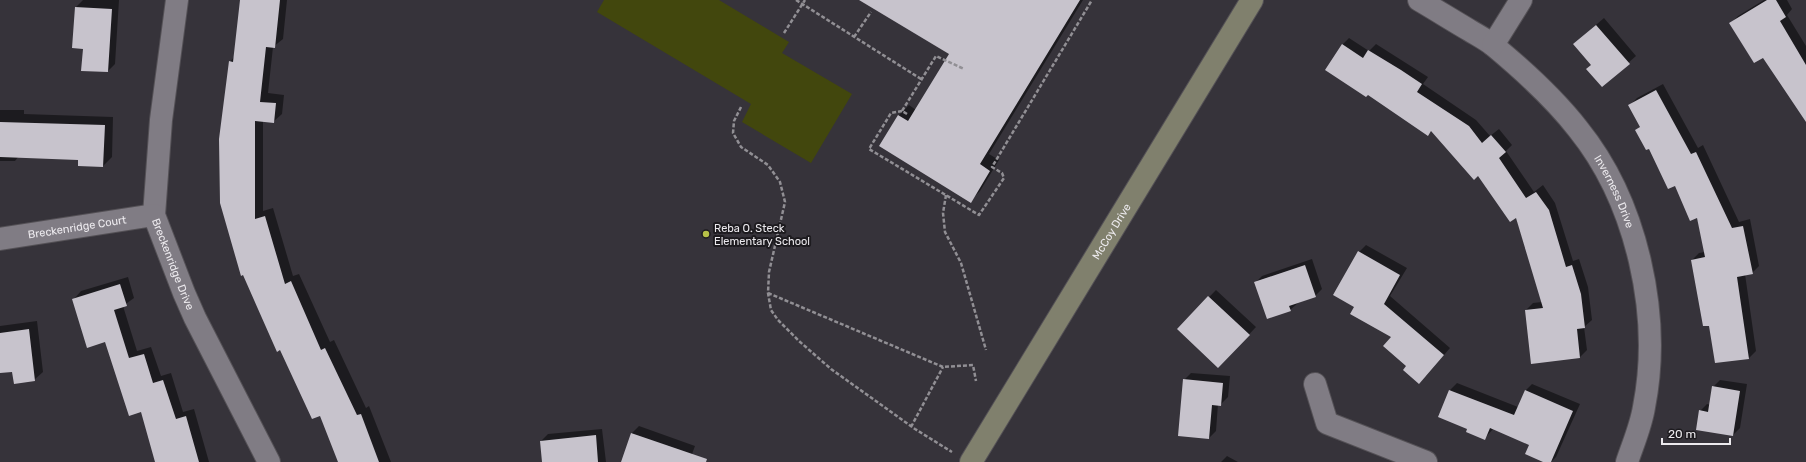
<svg xmlns="http://www.w3.org/2000/svg" width="1806" height="462" font-family="Rubik,sans-serif">
<rect width="100%" height="100%" fill="#36333a"/>
<path fill="#42470d" d="M604,0H719L789,42L782,53L852,94L811,163L742,122L751,104L597,12Z"/>
<path fill="#0007" d="M83,0H119L115,64L108,71L84,48L76,7Z
M241,0H287L283,39L273,47L268,93L284,95L282,114L273,122L263,121V211L273,208L293,276L299,274L330,342L334,340L366,408L369,406L391,462H339L320,414L244,274L230,62L234,57Z
M861,0H1083L989,154L999,160L980,191L970,201L880,146L899,115L909,105L916,110L950,54Z
M1764,0H1787L1792,9L1787,15L1806,46V120L1763,56L1731,23L1738,16Z
M1604,18L1636,56L1602,86L1582,37Z
M1349,38L1369,51L1376,44L1428,77L1423,84L1476,120L1490,136L1499,129L1512,145L1506,151L1534,192L1543,185L1555,203L1573,261L1579,259L1588,287L1592,320L1584,327L1587,350L1580,357L1526,310L1533,303L1542,302L1516,217L1478,175L1432,130L1428,134L1342,45Z
M1663,84L1698,148L1703,145L1739,222L1750,219L1759,266L1752,273L1745,274L1756,351L1749,358L1710,324L1692,260L1699,253L1705,252L1697,217L1637,130L1641,126L1630,105L1637,98Z
M0,110H24V114L113,117L112,157L103,166L79,159L19,156L15,161H0Z
M1366,245L1407,268L1390,296L1450,348L1426,376L1408,366L1392,337L1355,306L1334,295L1359,252Z
M1312,259L1322,289L1315,296L1298,303L1290,310L1255,283L1262,276Z
M128,277L134,298L123,306L137,351L151,347L161,376L171,373L183,412L194,409L209,462H156L142,411L106,341L74,299L81,291Z
M1216,290L1256,327L1225,360L1178,329Z
M37,321L43,372L34,380L13,371L0,372V326Z
M1191,373L1230,376L1228,397L1221,404H1218L1216,431L1209,438L1184,380Z
M1720,380L1747,384L1740,428L1733,435L1700,411L1707,404L1711,405L1713,387Z
M1457,383L1518,407L1525,391L1532,384L1580,404L1556,457L1551,462H1545L1531,444L1494,428L1485,438L1469,428L1450,390Z
M639,426L695,446L689,462H622L632,433Z
M602,429L606,462H543L541,441L548,434Z
M1227,456L1238,462H1221Z"/>
<path fill="#c7c3cc" d="M240,0H280L275,48L266,47L260,102L276,103L274,123L255,121V219L265,216L285,284L291,281L321,350L325,348L357,415L361,414L379,462H338L320,416L312,419L280,350L277,352L243,275L241,276L220,203L219,139L229,61L233,62Z
M859,0H1080L980,164L990,171L971,203L879,146L898,115L908,121L949,54Z
M1767,0H1776L1786,17L1780,21L1806,65V122L1763,58L1754,63L1729,23Z
M75,7L112,9L108,72L81,71L83,49L72,48Z
M1596,25L1630,64L1602,87L1586,69L1591,65L1573,44Z
M1342,44L1363,58L1368,50L1401,70L1422,84L1417,92L1469,126L1482,143L1491,135L1506,152L1499,158L1526,198L1536,192L1549,210L1566,267L1572,265L1581,294L1585,328L1577,329L1580,358L1531,364L1525,310L1543,308L1516,218L1510,222L1478,176L1474,180L1431,131L1428,136L1368,95L1366,97L1325,70Z
M1656,90L1691,154L1696,152L1732,228L1743,226L1753,274L1737,277L1749,359L1715,363L1709,326H1703L1691,260L1705,257L1697,218L1690,221L1675,186L1668,189L1649,149L1646,150L1635,130L1640,127L1628,105Z
M0,122L105,125L103,167L78,166V160L0,157Z
M1358,251L1400,275L1384,304L1444,355L1419,384L1403,370L1406,366L1383,346L1391,337L1350,314L1354,307L1333,295Z
M1305,265L1316,297L1289,306L1291,311L1267,319L1254,282Z
M120,284L127,306L114,310L129,358L144,354L153,383L163,380L176,419L186,416L199,462H155L141,412L129,416L105,342L87,348L72,299Z
M1208,296L1250,335L1218,368L1177,329Z
M29,329L35,381L14,384L12,372L0,373V333Z
M1183,379L1223,383L1221,406L1212,405L1209,439L1178,436Z
M1712,386L1740,391L1733,436L1696,430L1699,410L1708,412Z
M1449,390L1514,415L1525,390L1573,411L1551,462H1543L1525,454L1529,445L1490,428L1485,440L1466,432L1467,429L1438,417Z
M631,433L707,459L706,462H621Z
M596,435L598,462H542L540,441Z"/>
<g fill="none" stroke-linecap="round" stroke-linejoin="round">
<g stroke="#545156" stroke-width="24">
<g id="street">
<path id="s1" d="M177,0L161,120L154,215L184,293L195,318L269,462"/>
<path id="s2" d="M1419,0C1436,10 1452,20 1469,30C1477,35 1487,40 1494,46C1524,71 1554,98 1578,129C1637,202 1662,315 1644,407C1641,426 1633,444 1627,462"/>
<path d="M1493,45L1521,0"/>
<path id="s3" d="M0,239L154,215"/>
<path d="M1315,384L1327,423L1426,462"/>
</g>
</g>
<g stroke="#545156" stroke-width="24">
<g id="secondary">
<path id="s4" d="M971,462L1252,0"/>
</g>
</g>
<path stroke="#918f94" stroke-width="2.5" stroke-dasharray="4 2" stroke-linecap="butt" d="M796,0L921,79
M784,33L805,0
M854,37L871,12
M741,107L734,121L733,133L741,147L768,165L780,182L785,202L769,272L768,293L771,310L778,320L799,341L831,369L915,429L952,452
M902,111L891,113L869,149L979,215L1004,178L1002,173L992,167L1092,0
M907,114L902,111L936,56L964,69
M946,195L943,213L945,232L961,263L986,350
M768,293L943,367L973,365L976,381
M911,427L943,367"/>
<use href="#street" stroke="#807c84" stroke-width="22"/>
<use href="#secondary" stroke="#80806d" stroke-width="22"/>
</g>
<circle fill="#b7c148" stroke="#1d1b1f" stroke-width="1.5" cx="706" cy="234" r="4"/>
<g text-anchor="middle" dominant-baseline="central" stroke-width="4" stroke-linejoin="round" paint-order="stroke">
<g font-size="11" fill="#eceaee" stroke="#1d1b1f">
<text stroke="none"><textPath href="#s2" startOffset="279">Inverness Drive</textPath></text>
<text stroke="none"><textPath href="#s3" startOffset="78">Breckenridge Court</textPath></text>
<text stroke="none"><textPath href="#s4" startOffset="270">McCoy Drive</textPath></text>
<text stroke="none"><textPath href="#s1" startOffset="269">Breckenridge Drive</textPath></text>
</g>
<g font-size="11" fill="#eceaee" stroke="#1d1b1f" text-anchor="start">
<text x="714" y="228">Reba O. Steck<tspan x="714" dy="13">Elementary School</tspan></text>
</g>
</g>
<path d="M1662 438v6h68v-6" fill="none" stroke="#eceaee" stroke-width="2"/>
<text x="1668" y="438" font-size="12" fill="#eceaee" stroke="#1d1b1f" stroke-width="3" paint-order="stroke">20 m</text>
</svg>
